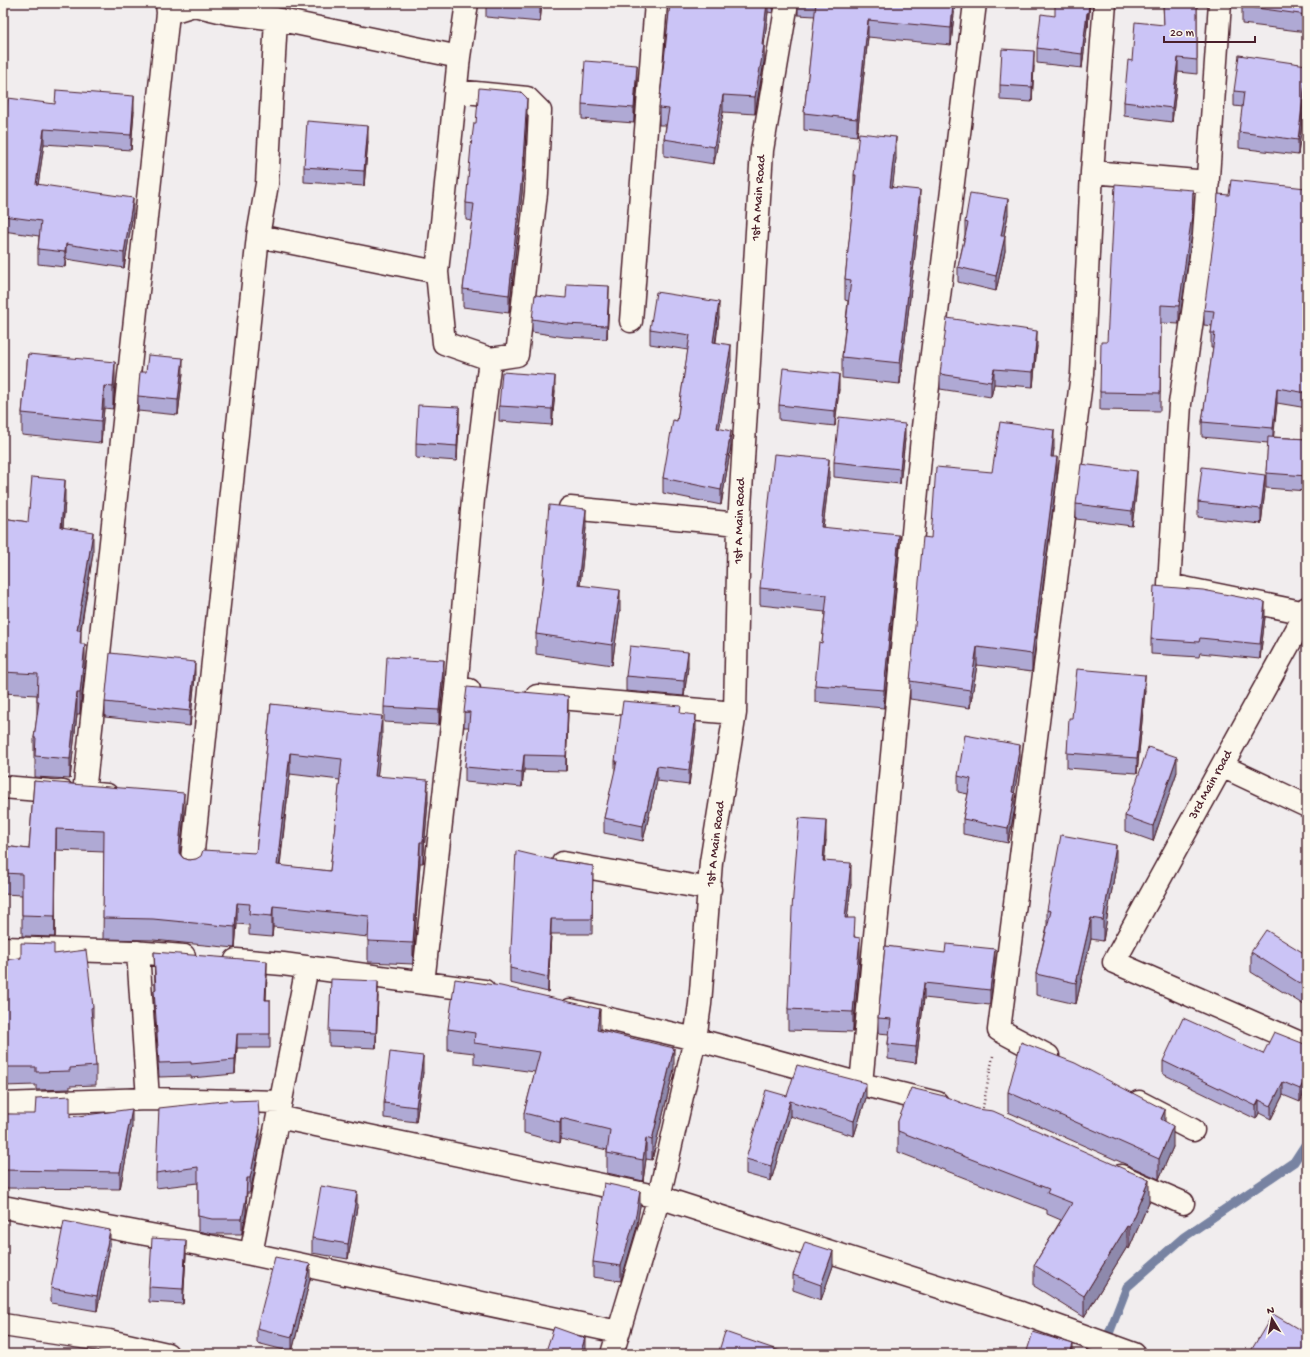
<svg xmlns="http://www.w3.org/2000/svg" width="1310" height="1357" font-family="'Gochi Hand',sans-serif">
<rect width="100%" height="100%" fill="#f1edee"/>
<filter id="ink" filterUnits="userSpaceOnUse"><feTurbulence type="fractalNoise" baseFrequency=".025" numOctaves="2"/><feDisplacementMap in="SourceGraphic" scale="8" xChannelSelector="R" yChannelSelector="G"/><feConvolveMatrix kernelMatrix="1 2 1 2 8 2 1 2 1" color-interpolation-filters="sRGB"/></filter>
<g filter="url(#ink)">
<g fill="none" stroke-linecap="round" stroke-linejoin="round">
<path stroke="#7883a2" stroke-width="9" d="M1101,1354L1127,1287L1184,1237L1294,1162L1307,1142"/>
<g stroke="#4a1f2b" stroke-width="25">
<path id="minor" d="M167,3L168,13L194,5L228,13L276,19L267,184L258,236L191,869
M787,3L762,150L739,524L735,713L711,862L700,1004L695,1039L659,1197L1021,1313L1134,1354
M1220,3L1204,235L1180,404L1169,585L1306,613
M459,57L467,3
M455,91L527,98L540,111L536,193L517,355L490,359L473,499L456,689
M1092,172L1208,182
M258,236L437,272L459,57L276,19
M437,272L444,343L490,359
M631,321L656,3
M570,508L739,524
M1307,608L1306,613L1114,962L1307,1046
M537,696L735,713
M1222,766L1307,806
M3,787L63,792
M107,795L84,793L168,13
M563,863L710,889
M3,948L133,952L184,956
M138,952L148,1099L280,1102
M236,960L283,964L484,991
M307,967L251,1254L618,1332
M423,983L456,689L469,690
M570,1010L695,1039L861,1084L923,427L975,3
M1048,1056L999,1030L1082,374L1092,172L1105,3
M861,1084L937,1103
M1139,1102L1193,1130
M3,1104L148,1099
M278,1117L659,1197L612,1354
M1121,1176L1183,1203
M3,1207L251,1254
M3,1325L109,1341L167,1354"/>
</g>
<path stroke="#4a1f2b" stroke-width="2.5" stroke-dasharray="1 3" stroke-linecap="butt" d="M982,1112L993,1056"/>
<use href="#minor" stroke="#fbf7ec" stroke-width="22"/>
</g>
<path fill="#afa9d4" stroke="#4a1f2b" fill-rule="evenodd" d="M486,3H542L540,22L486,17Z
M670,3H775L773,13L768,12L764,45V62L755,114L723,112L714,164L664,156V139L666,125H659V108Z
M798,3H955L951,45L868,37L857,136L804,130V113L815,16L798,15Z
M1090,3L1088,27H1087L1082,68L1037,63V48Z
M1163,3H1197V74L1178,72L1172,122L1124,116V102L1132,61L1164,25Z
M1307,3V32L1242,24V6Z
M1307,65V82L1298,155L1239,148V132L1243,107L1234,106V91Z
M1034,66L1032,102L1000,100V85Z
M637,80L634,123L582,119V104Z
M55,104L134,111L131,150L44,144L38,184L133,213L124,268L66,259L65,267L38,264V249L39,236L3,231V135Z
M527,116L522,193L509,313L463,307V289L472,221L466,220V203L476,123Z
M368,141L364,186L304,182V167Z
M896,158L892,187L920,211L900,384L842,378V357L848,301L845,300V279L854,196V175Z
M1307,185V408L1277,403L1273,437L1307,439V491L1266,488V473L1268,443L1202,437V422L1213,348H1211V333L1212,326L1204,325V310L1229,195L1306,188Z
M1193,208L1192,234L1179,324L1161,323L1160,411L1100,410V392L1107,342Z
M1008,214L1004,236L1005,251L996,291L958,282V267L965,235V222Z
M566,298L609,299L607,339L565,337L532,332V319Z
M719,317L716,342L731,360L719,429L731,446L721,505L663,493V478L677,421L688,350L650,344V329Z
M1037,346L1033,387L994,384L991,397L940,389V374Z
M28,354L115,384L113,409L104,408L101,443L22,435V413Z
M146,372L183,373L178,415L138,411V396Z
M839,389L835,426L779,420V405Z
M555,391L552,425L499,421V406Z
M459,422L457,461L416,458V443Z
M905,439L900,484L834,477V462Z
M1054,448L1053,457L1057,476L1032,672L977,665L970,708L910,699V681L931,538L992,472Z
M829,477L823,527L899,552L884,708L815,702V685L822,643L825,612L760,605V588Z
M1137,486L1132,526L1076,519V504Z
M1265,490L1261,524L1198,517V502Z
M65,501L63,527L93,553L81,630V644L85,665L80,714H77L70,779L35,777V759H34V738L37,716V695L3,693V518L28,522Z
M586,528L580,585L620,610L612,665L536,654V634L543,586V575Z
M1265,617L1260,659L1200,653L1199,657L1151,654V639Z
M688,667L684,696L626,691V676Z
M444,676L439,725L384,722V707Z
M195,677L190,726L105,717V702Z
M1145,690L1137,773L1067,768V753L1072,718Z
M271,704L382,737L377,776L428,801L423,863H420L413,964L368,962V937L273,927L272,937L249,935V925L237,924L235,948L153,940L103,939L104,852L56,850L55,937L22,936V895L3,894V846L29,849L34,781L184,814L180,853L183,858L189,860L256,853ZM290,774L340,780L330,871L280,866Z
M568,711L566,771L524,770L522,787L465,782V767L469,727H464V712Z
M681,713L696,730L689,785L657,781L643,841L604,833V818L615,772V761Z
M1020,760L1014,793L1015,808L1008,843L963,834V819L968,794L958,792V776Z
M1177,772L1153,841L1125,831V816Z
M826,840L824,861L851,884L847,918L855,937L860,958L853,1032L788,1030V1009Z
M554,860L593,866L592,934H551L548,992L510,983V968Z
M1116,866L1103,941L1091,939L1076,1004L1036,995V974L1047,926V910Z
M885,946L995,964L990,1005L924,998L916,1063L888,1059V1044L889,1034L878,1033V1018Z
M154,952L267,975L266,1000H270V1048H237L235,1074L191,1078V1076L159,1077L154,1004V990H155Z
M1251,952L1307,955V1007L1251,972Z
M54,954L93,1007V1026H92L96,1066V1085L70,1086V1089L36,1090V1085L3,1086V960Z
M378,996L376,1048L329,1046V1031Z
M448,1029L600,1031L674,1069L652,1160L646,1159L643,1181L607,1173V1150L561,1139L560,1143L524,1133V1113L535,1072L474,1064V1053L448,1050Z
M1307,1045L1300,1102L1283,1095L1271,1119L1259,1113L1256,1119L1163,1074V1061L1263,1054Z
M423,1072L416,1122L384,1118V1103Z
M1008,1092L1165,1122L1173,1147L1159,1179L1008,1112Z
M787,1096L866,1098L854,1136L790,1116L771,1181L746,1174V1159Z
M232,1101L260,1144L250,1193H247L246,1213L242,1234H212L198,1231V1183L156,1188V1173Z
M3,1114L70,1117L132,1127L120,1189L3,1188Z
M898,1121L1149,1202L1129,1249L1127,1247L1084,1317L1034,1286V1265L1061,1220L1047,1214V1210L898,1152Z
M640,1206L636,1230L621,1281L593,1277V1262Z
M357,1207L348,1259L312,1253V1238Z
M110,1245L97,1311L51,1303V1288Z
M186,1255L183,1304L149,1302V1287Z
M833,1266L821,1300L793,1290V1275Z
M310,1279L292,1352L257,1343V1328Z"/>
<path fill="#8e89ac" stroke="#4a1f2b" d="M540,3H542L540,22Z
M767,3H768V12L764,46V45V62L755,114V97Z
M773,3H775L773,13Z
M953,3H955L951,45V28Z
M1089,3H1090L1088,27V13Z
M1087,13V27L1082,68V54Z
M868,20V37L857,136V119Z
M1034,51V66L1032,102V87Z
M1178,58V72L1172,122V108Z
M637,65V80L634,123V108Z
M1307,67V82L1298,155V140Z
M723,95V112L714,164V147Z
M134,96V111L131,150V135Z
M527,98V116L522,193L509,313V295Z
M368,126V141L364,186V171Z
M44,129V144L36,199V184Z
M896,137V158L890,208V187Z
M920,190V211L900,384V363Z
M1193,190V208L1192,234L1179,324V306Z
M133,198V213L124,268V253Z
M1008,199V214L1001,251V236Z
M1005,236V251L996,291V276Z
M66,244V259L65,267V252Z
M609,286V299L607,339V326Z
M719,302V317L713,357V342Z
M1037,331V346L1033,387V372Z
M731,345V360L717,443V428Z
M183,358V373L178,415V400Z
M115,362V384L113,409V387Z
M994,369V384L991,397V382Z
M839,374V389L835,426V411Z
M555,376V391L552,425V409Z
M104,386V408L101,443V421Z
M1277,388V403L1273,443V428Z
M459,407V422L457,461V446Z
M905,424V439L900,484V469Z
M1054,430V448L1051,475V457Z
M731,431V446L721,505V490Z
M1057,457V476L1032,672V654Z
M829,459V477L821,544V527Z
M1137,471V486L1132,526V511Z
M1265,475V490L1261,524V509Z
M65,480V501L61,548V527Z
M586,509V528L578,604V585Z
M93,532V553L77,651V630Z
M899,535V552L884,708V690Z
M620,590V610L612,665V645Z
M1265,602V617L1260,659V644Z
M85,644V665L80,714V693Z
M977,647V665L970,708V690Z
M688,652V667L684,696V681Z
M444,660V676L439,725V710Z
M195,662V677L190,726V711Z
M1145,675V690L1137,773V758Z
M77,693V714L70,779V759Z
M568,696V711L566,771V756Z
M696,715V730L689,785V770Z
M382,716V737L375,797V776Z
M1020,745V760L1012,807V792Z
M290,753V774L277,886V865Z
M524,755V770L522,787V772Z
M1177,757V772L1153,841V826Z
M657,766V781L643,841V826Z
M428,780V801L423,863V842Z
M184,793V814L179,868V847Z
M1015,793V808L1008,843V828Z
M826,820V840L823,882V861Z
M56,829V850L55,937V916Z
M420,842V863L413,964V943Z
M1116,845V866L1103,941V920Z
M851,863V884L845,939V918Z
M237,903V924L235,948V927Z
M273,906V927L272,937V916Z
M1091,918V939L1076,1004V983Z
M551,919V934L548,992V977Z
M860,938V958L853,1032V1012Z
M995,949V964L990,1005V990Z
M267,961V975L265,1014V1000Z
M378,981V996L376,1048V1033Z
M924,983V998L916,1063V1047Z
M600,1009V1030L597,1051V1030Z
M237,1034V1048L235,1074V1060Z
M674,1048V1069L652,1160V1140Z
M423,1056V1072L416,1122V1107Z
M1307,1075V1088L1300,1102V1089Z
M1283,1082V1095L1271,1119V1106Z
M866,1083V1098L854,1136V1121Z
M1259,1100V1113L1256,1119V1106Z
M790,1101V1116L771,1181V1166Z
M132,1109V1127L120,1189V1172Z
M1165,1110V1130L1161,1119Z
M561,1118V1139L560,1143V1122Z
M1173,1126V1147L1159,1179V1159Z
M260,1129V1144L250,1193V1178Z
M646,1138V1159L643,1181V1160Z
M247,1178L246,1213L242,1234V1219Z
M1149,1180V1202L1129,1249V1227Z
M640,1191V1206L636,1230L621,1281V1266Z
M357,1192V1207L348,1259V1244Z
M1127,1226V1247L1084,1317V1296Z
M110,1230V1245L97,1311V1296Z
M186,1240V1255L183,1304V1289Z
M833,1251V1266L821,1300V1285Z
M310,1264V1279L292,1352V1337Z
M585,1338V1354H580Z
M1073,1344V1354H1070Z"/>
<path fill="#cbc4f6" stroke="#4a1f2b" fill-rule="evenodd" d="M501,3H540V7Z
M670,3H767L762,45H764L755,97L723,95L714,147L664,139L669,109L659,108Z
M816,3H953L951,28L868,20L857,119L804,113Z
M1055,3H1089L1088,13H1087L1082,54L1037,48L1041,14L1055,16Z
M1163,3H1197V60L1178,58L1172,108L1124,102L1128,60L1132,61L1135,22L1164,25Z
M1242,3H1307V15L1242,6Z
M1002,49L1034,51L1032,87L1000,85Z
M1239,55L1307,65L1298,140L1239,132L1244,92L1234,91Z
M585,61L637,65L634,108L582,104Z
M479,88L521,92L527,98L522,175L509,295L463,289L474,204L466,203L471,146L474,123H476Z
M56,90L134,96L131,135L44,129L36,184L133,198L124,253L66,244L65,252L38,249L41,221L3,216V135L8,98L55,104Z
M307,121L368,126L364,171L304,167Z
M859,133L896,137L890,187L920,190L900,363L842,357L851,280L845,279L856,175H854Z
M1231,180L1306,188V185H1307V393L1277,388L1273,428L1202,422L1215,333H1211L1214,311L1204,310L1216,222L1218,194L1229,195Z
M1115,184L1193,190L1192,215L1179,306L1161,305L1160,393L1100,392L1101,342H1107Z
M970,193L1008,199L1001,236H1005L996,276L958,267L968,223L965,222Z
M567,284L609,286L607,326L565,324L532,319L535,295L566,298Z
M656,292L719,302L713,342L731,345L717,428L731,431L721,490L663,478L673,420L677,421L690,335L650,329Z
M947,318L1037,331L1033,372L994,369L991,382L940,374Z
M28,354L115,362L113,387L104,386L101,421L22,413Z
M148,355L183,358L178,400L138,396L140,372H146Z
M783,368L839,374L835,411L779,405Z
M502,372L555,376L552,409L499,406Z
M418,405L459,407L457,446L416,443Z
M839,417L905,424L900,469L834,462Z
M1000,422L1054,430L1051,457H1057L1032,654L977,647L970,690L910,681L923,537L931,538L936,467L992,472Z
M1268,437L1307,439V476L1266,473Z
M774,454L829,459L821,527L899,535L884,690L815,685L819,642L822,643L827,595L760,588Z
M1081,464L1137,471L1132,511L1076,504Z
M1202,467L1265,475L1261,509L1198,502Z
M32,477L65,480L61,527L93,532L77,630H81L80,644H85L80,693H77L70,759L35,756L36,738H34L39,701H37L38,674L3,672V576L4,569H3V518L28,522Z
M549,505L586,509L578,585L620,590L612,645L536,634L544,575H543Z
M1154,586L1203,590L1265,602L1260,644L1200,638L1199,642L1151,639Z
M630,646L688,652L684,681L626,676Z
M110,653L195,662L190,711L105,702Z
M387,657L444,660L439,710L384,707Z
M1077,669L1145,675L1137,758L1067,753L1069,718H1072Z
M467,687L568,696L566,756L524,755L522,772L465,767L470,712H464Z
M623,701L681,706L680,713L696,715L689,770L657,766L643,826L604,818L617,761H615Z
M271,704L382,716L375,776L428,780L423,842H420L413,943L368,941L369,916L273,906L272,916L249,914L250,904L237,903L235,927L153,919L103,918L104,831L56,829L55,916L22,915V874L3,873V846L29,849L34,781L184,793L179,847V853L183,858L189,860L196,859L201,856L203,850L256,853ZM290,753L342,759L330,871L277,865Z
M965,735L1020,745L1012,792L1015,793L1008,828L963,819L971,779L958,776Z
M1148,747L1177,757L1153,826L1125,816Z
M799,818L826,820L823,861L851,863L845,918H855L854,937L860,938L853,1012L788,1009L792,909Z
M1061,835L1116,845L1103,920L1091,918L1076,983L1036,974L1051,911L1047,910Z
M516,851L554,860L593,866L592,919H551L548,977L510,968Z
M1266,930L1307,955V988L1251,952Z
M21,943L54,944V954L86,950L93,1007L91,1008L96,1066L70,1068V1071L36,1072V1067H3V960L21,958Z
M946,944L995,949L990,990L924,983L916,1047L888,1044L891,1019L878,1018L885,946L945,953Z
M154,952L267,961L265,1000H270V1034H237L235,1060L191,1064V1062L159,1063L154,990H156Z
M331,979L378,981L376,1033L329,1031Z
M455,979L501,986L600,1009L597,1030L674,1048L652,1140L646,1138L643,1160L607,1153L610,1130L561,1118L560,1122L524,1113L540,1052L474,1043L475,1033L448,1029Z
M1183,1018L1263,1054L1274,1032L1307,1045V1075L1300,1089L1283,1082L1271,1106L1259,1100L1256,1106L1163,1061Z
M1021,1042L1075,1063L1165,1110L1161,1119L1173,1126L1159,1159L1008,1092Z
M390,1052L423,1056L416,1107L384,1103Z
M797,1065L866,1083L854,1121L790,1101L771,1166L746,1159L766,1090L787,1096Z
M911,1088L944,1096L977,1109L993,1111L1149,1180L1129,1227L1127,1226L1084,1296L1034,1265L1072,1203L1047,1193L1049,1189L898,1131V1121Z
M70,1096V1117L132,1109L120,1172L3,1170V1114H35L36,1098Z
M232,1100V1101L258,1100L260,1129L250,1178H247L246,1198L242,1219H212L198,1216V1167L156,1173L159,1108Z
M604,1183L640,1191L636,1215L621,1266L593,1262Z
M321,1186L357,1192L348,1244L312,1238Z
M64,1221L110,1230L97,1296L51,1288Z
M152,1238L186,1240L183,1289L149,1287Z
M805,1242L833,1251L821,1285L793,1275Z
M275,1257L310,1264L292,1337L257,1328Z
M1273,1314L1307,1334V1354H1249Z
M554,1327L585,1338L580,1354H545Z
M725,1332L789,1354H718Z
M1033,1332L1073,1344L1070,1354H1026Z"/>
</g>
<g text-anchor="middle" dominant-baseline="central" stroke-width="4" stroke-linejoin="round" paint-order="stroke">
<g font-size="13" fill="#4a1f2b" stroke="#fbf7ec">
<text transform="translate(759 198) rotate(-86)">1st A Main Road</text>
<text transform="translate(740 521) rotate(-88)">1st A Main Road</text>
<text transform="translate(1211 785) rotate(-61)">3rd Main road</text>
<text transform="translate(716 844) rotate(-83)">1st A Main Road</text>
</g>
</g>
<rect width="1310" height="1357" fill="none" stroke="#fbf7ec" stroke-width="16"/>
<rect x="8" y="8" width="1294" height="1341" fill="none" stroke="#4a1f2b" stroke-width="1.5" filter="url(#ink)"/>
<g transform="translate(1272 1319) rotate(350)" stroke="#fbf7ec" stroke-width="3" paint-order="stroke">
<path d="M0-3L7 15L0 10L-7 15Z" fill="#4a1f2b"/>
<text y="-6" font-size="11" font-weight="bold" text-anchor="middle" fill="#4a1f2b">N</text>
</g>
<path d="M1164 36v6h91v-6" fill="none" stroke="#4a1f2b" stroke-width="2"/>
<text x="1170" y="36" font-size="12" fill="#4a1f2b" stroke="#fbf7ec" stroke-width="3" paint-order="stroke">20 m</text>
</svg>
